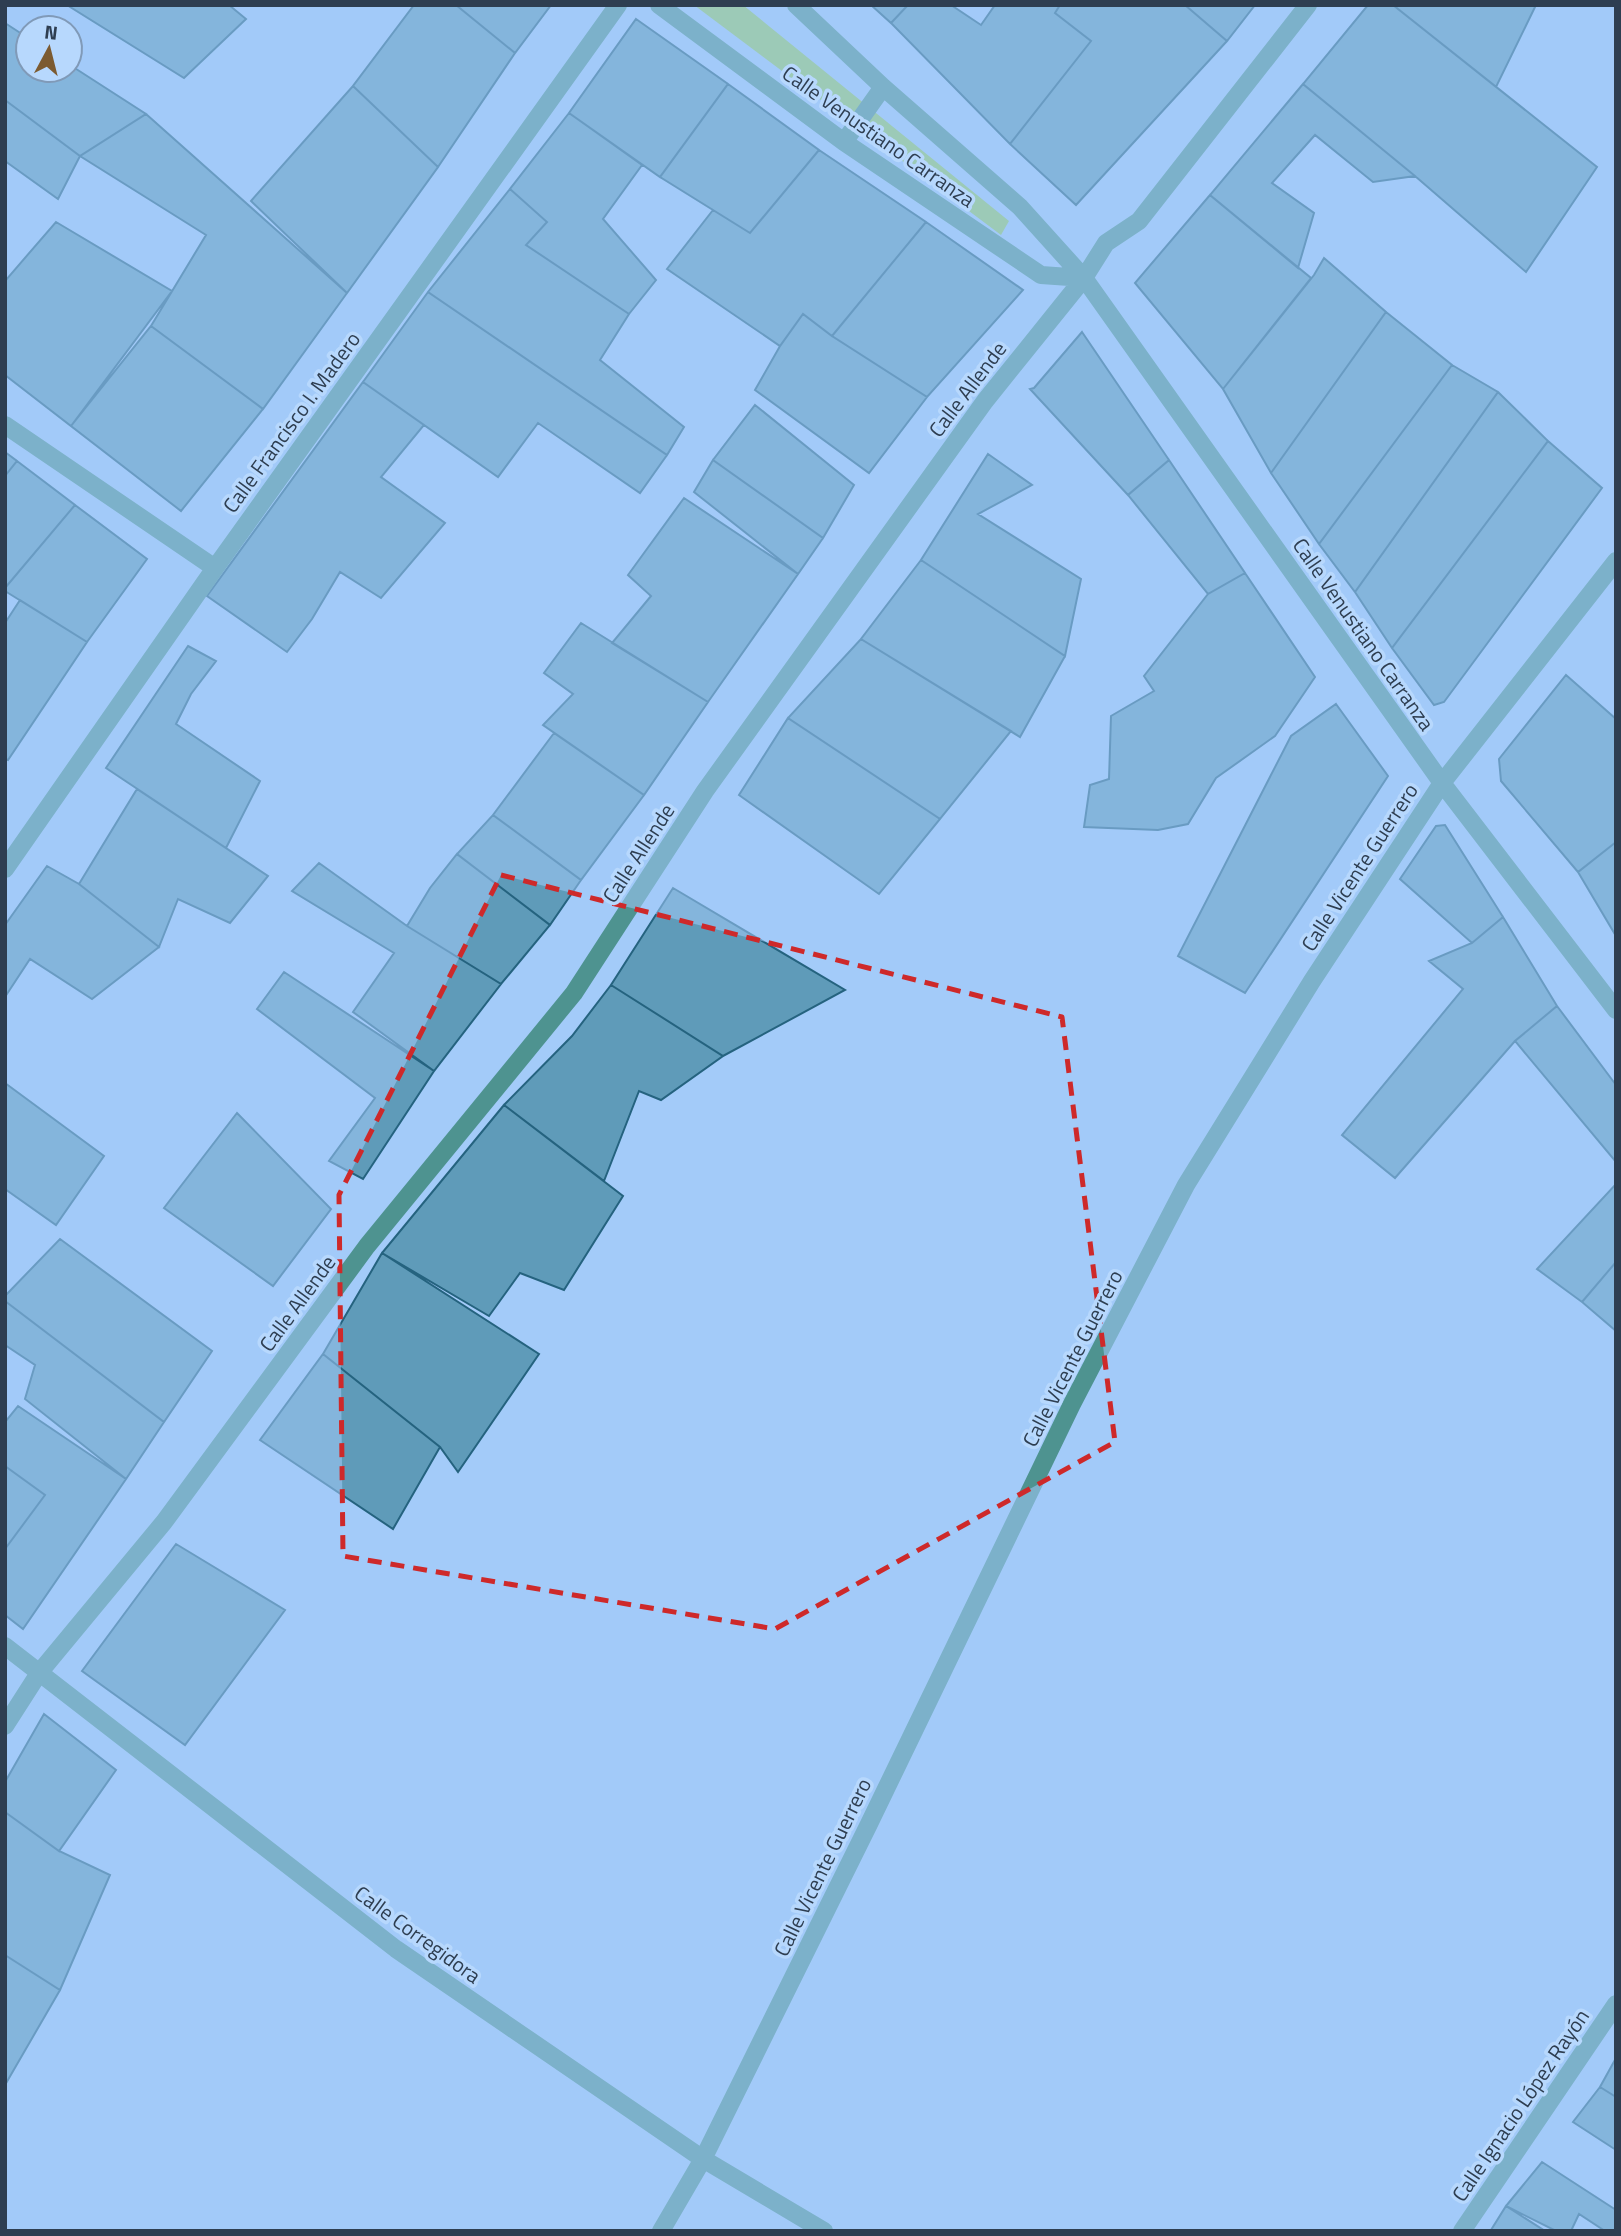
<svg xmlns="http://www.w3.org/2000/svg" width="1621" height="2236" font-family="'Titillium Web',sans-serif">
<rect width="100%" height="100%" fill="#a3cbf9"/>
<path fill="#95c967" d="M694,5H743L1009,221L1001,235Z"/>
<path fill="#5f9bb9" stroke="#25637f" stroke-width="2" d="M67,5H229L246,19L184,78Z
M414,5H456L515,53L438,167L353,86Z
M456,5H551L515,53Z
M871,5H908L891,23Z
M908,5H951L981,25L995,5H1060L1055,13L1091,41L1010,144L891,23Z
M1060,5H1185L1227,41L1076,205L1010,144L1091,41L1055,13Z
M1185,5H1255L1227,41Z
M1368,5H1393L1597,167L1526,272L1415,176L1303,84Z
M1393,5H1536L1496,87Z
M636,19L728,84L660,177L569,113Z
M5,23L28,38V70H70V65L146,114L80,156L5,100Z
M728,84L819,150L750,233L660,177Z
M1303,84L1415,176L1373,182L1315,135L1272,183L1314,213L1298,268L1210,195Z
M353,86L438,167L347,293L251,201Z
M5,100L80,156L58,199L5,161Z
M569,113L642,165L603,219L656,280L629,314L526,245L547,222L510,189Z
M146,114L347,293L263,409L151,326L206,235L80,156Z
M819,150L926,222L832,336L803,314L780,346L667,269L713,210L750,233Z
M510,189L547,222L526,245L629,314L600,360L684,427L667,455L428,292Z
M1210,195L1311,278L1223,389L1135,283Z
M56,222L172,291L71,426L5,375V281Z
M926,222L1023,290L927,397L832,336Z
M1324,258L1386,312L1271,473L1223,389L1314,275Z
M428,292L667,455L640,493L538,423L498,477L363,382Z
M1386,312L1452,365L1319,544L1271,473Z
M803,314L832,336L927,397L869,473L755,390L780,346Z
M151,326L263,409L181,511L71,426Z
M1082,332L1169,460L1128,495L1030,389L1034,388Z
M1452,365L1498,392L1355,592L1319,544Z
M363,382L424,425L381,477L445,523L381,598L340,572L312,619L287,652L207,596Z
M1498,392L1548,441L1392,648L1355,592Z
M755,405L854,485L823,538L713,460Z
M1548,441L1602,488L1444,702L1434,705L1392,648Z
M5,452L17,461L5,476Z
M988,454L1032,485L978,514L1081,579L1065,656L921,560Z
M713,460L823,538L798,574L694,492Z
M1169,460L1245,573L1208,594L1128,495Z
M17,461L75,505L5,588V476Z
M684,498L798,574L708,702L612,643L651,596L628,575Z
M75,505L147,559L87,642L5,591V588Z
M921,560L1065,656L1020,737L861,639Z
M1245,573L1315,677L1275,736L1216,778L1188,824L1158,830L1084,827L1090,785L1109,779L1111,716L1154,691L1144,676L1208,594Z
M20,600L87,642L8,760L5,759V623Z
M581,623L708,702L644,795L543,725L573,694L544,673Z
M861,639L1011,731L940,819L788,718Z
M188,646L216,661L191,694L176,724L260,781L226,848L106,768Z
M1566,675L1616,719V842L1578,872L1501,781L1499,759Z
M1336,704L1388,776L1245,993L1178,956L1291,736Z
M788,718L940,819L879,894L739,795Z
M554,733L644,795L581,880L493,815Z
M137,789L268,876L230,923L178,899L159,947L79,884Z
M493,815L581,880L550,925L457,854Z
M1445,825L1503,917L1472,943L1400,879L1436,826Z
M1616,842V936L1578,872Z
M457,854L550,925L501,984L407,926L430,888Z
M319,863L407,926L501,984L434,1071L353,1012L394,953L292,891Z
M47,866L79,884L159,947L92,999L30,959L5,997V925Z
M673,888L845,990L723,1056L611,985Z
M1503,917L1557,1006L1515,1041L1395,1178L1342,1135L1463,989L1429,961L1472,943Z
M284,972L434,1071L363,1179L329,1161L375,1098L257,1009Z
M611,985L723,1056L661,1100L639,1091L604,1181L504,1105L572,1036Z
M1557,1006L1616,1085V1162L1515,1041Z
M5,1083L104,1156L56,1225L5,1189Z
M504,1105L623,1196L564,1290L520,1273L489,1316L382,1253Z
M237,1113L331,1209L273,1286L164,1208Z
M1616,1184V1262L1582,1302L1537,1269Z
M60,1239L212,1351L164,1422L5,1301V1296Z
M382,1253L539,1354L458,1472L440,1447L323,1354Z
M1616,1262V1331L1582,1302Z
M5,1301L164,1422L126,1479L25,1399L35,1365L5,1345Z
M323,1354L440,1447L393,1529L260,1440Z
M18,1406L126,1479L23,1629L5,1615V1549L45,1495L5,1466V1422Z
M5,1466L45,1495L5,1549Z
M176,1544L285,1610L185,1745L82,1671Z
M44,1714L116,1770L59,1851L5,1812V1782Z
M5,1812L59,1851L110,1875L60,1990L5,1955Z
M5,1955L60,1990L5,2085Z
M1616,2058V2097L1600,2087Z
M1600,2087L1616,2097V2150L1573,2122Z
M1542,2162L1616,2210V2231H1605L1579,2214L1571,2231H1556L1506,2206Z
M1506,2206L1545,2231L1491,2230Z"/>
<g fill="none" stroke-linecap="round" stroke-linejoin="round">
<path stroke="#4e9390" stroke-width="18" d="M659,5L844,142L1041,275L1084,278
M796,5L883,87L1020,207L1084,278L1442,783L1616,1010
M844,142L883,87
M5,425L215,568
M5,869L215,568L618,5
M5,1646L396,1949L703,2159L824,2231
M5,1726L39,1673L164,1522L367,1246L574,993L705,791L985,401L1084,278L1106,243L1139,221L1308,5
M661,2231L703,2159L869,1824L1072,1404L1186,1185L1312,981L1442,783L1616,561
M1462,2231L1616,2004"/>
</g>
<path d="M0 0H1621V2236H0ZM501,875L1062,1017L1115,1442L775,1629L343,1556L339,1195Z" fill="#a3cbf9" fill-opacity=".55" fill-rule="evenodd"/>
<path fill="none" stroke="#ce292a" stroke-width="5" stroke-dasharray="14 9" stroke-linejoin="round" d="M501,875L1062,1017L1115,1442L775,1629L343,1556L339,1195Z"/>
<g text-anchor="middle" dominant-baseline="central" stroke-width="7" stroke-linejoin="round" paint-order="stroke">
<g font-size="21" fill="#2e3e51" stroke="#b7d8fd">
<text transform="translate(879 136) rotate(35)">Calle Venustiano Carranza</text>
<text transform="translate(967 389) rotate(-53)">Calle Allende</text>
<text transform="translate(291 422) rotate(-54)">Calle Francisco I. Madero</text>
<text transform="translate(1364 634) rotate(55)">Calle Venustiano Carranza</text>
<text transform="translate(638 853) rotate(-57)">Calle Allende</text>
<text transform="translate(1359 867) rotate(-57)">Calle Vicente Guerrero</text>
<text transform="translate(297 1303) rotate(-54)">Calle Allende</text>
<text transform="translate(1072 1358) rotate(-63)">Calle Vicente Guerrero</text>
<text transform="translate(822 1867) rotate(-64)">Calle Vicente Guerrero</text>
<text transform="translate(418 1934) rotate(36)">Calle Corregidora</text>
<text transform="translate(1520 2105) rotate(-56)">Calle Ignacio López Rayón</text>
</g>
</g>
<rect width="1621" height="2236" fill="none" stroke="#2e3e51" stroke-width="14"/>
<g transform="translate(49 49) rotate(7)"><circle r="33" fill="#b7d8fd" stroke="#809ab8" stroke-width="2"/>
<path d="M0-5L12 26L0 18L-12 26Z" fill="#7c5b31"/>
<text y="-10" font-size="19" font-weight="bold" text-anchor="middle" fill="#2e3e51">N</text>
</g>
</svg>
